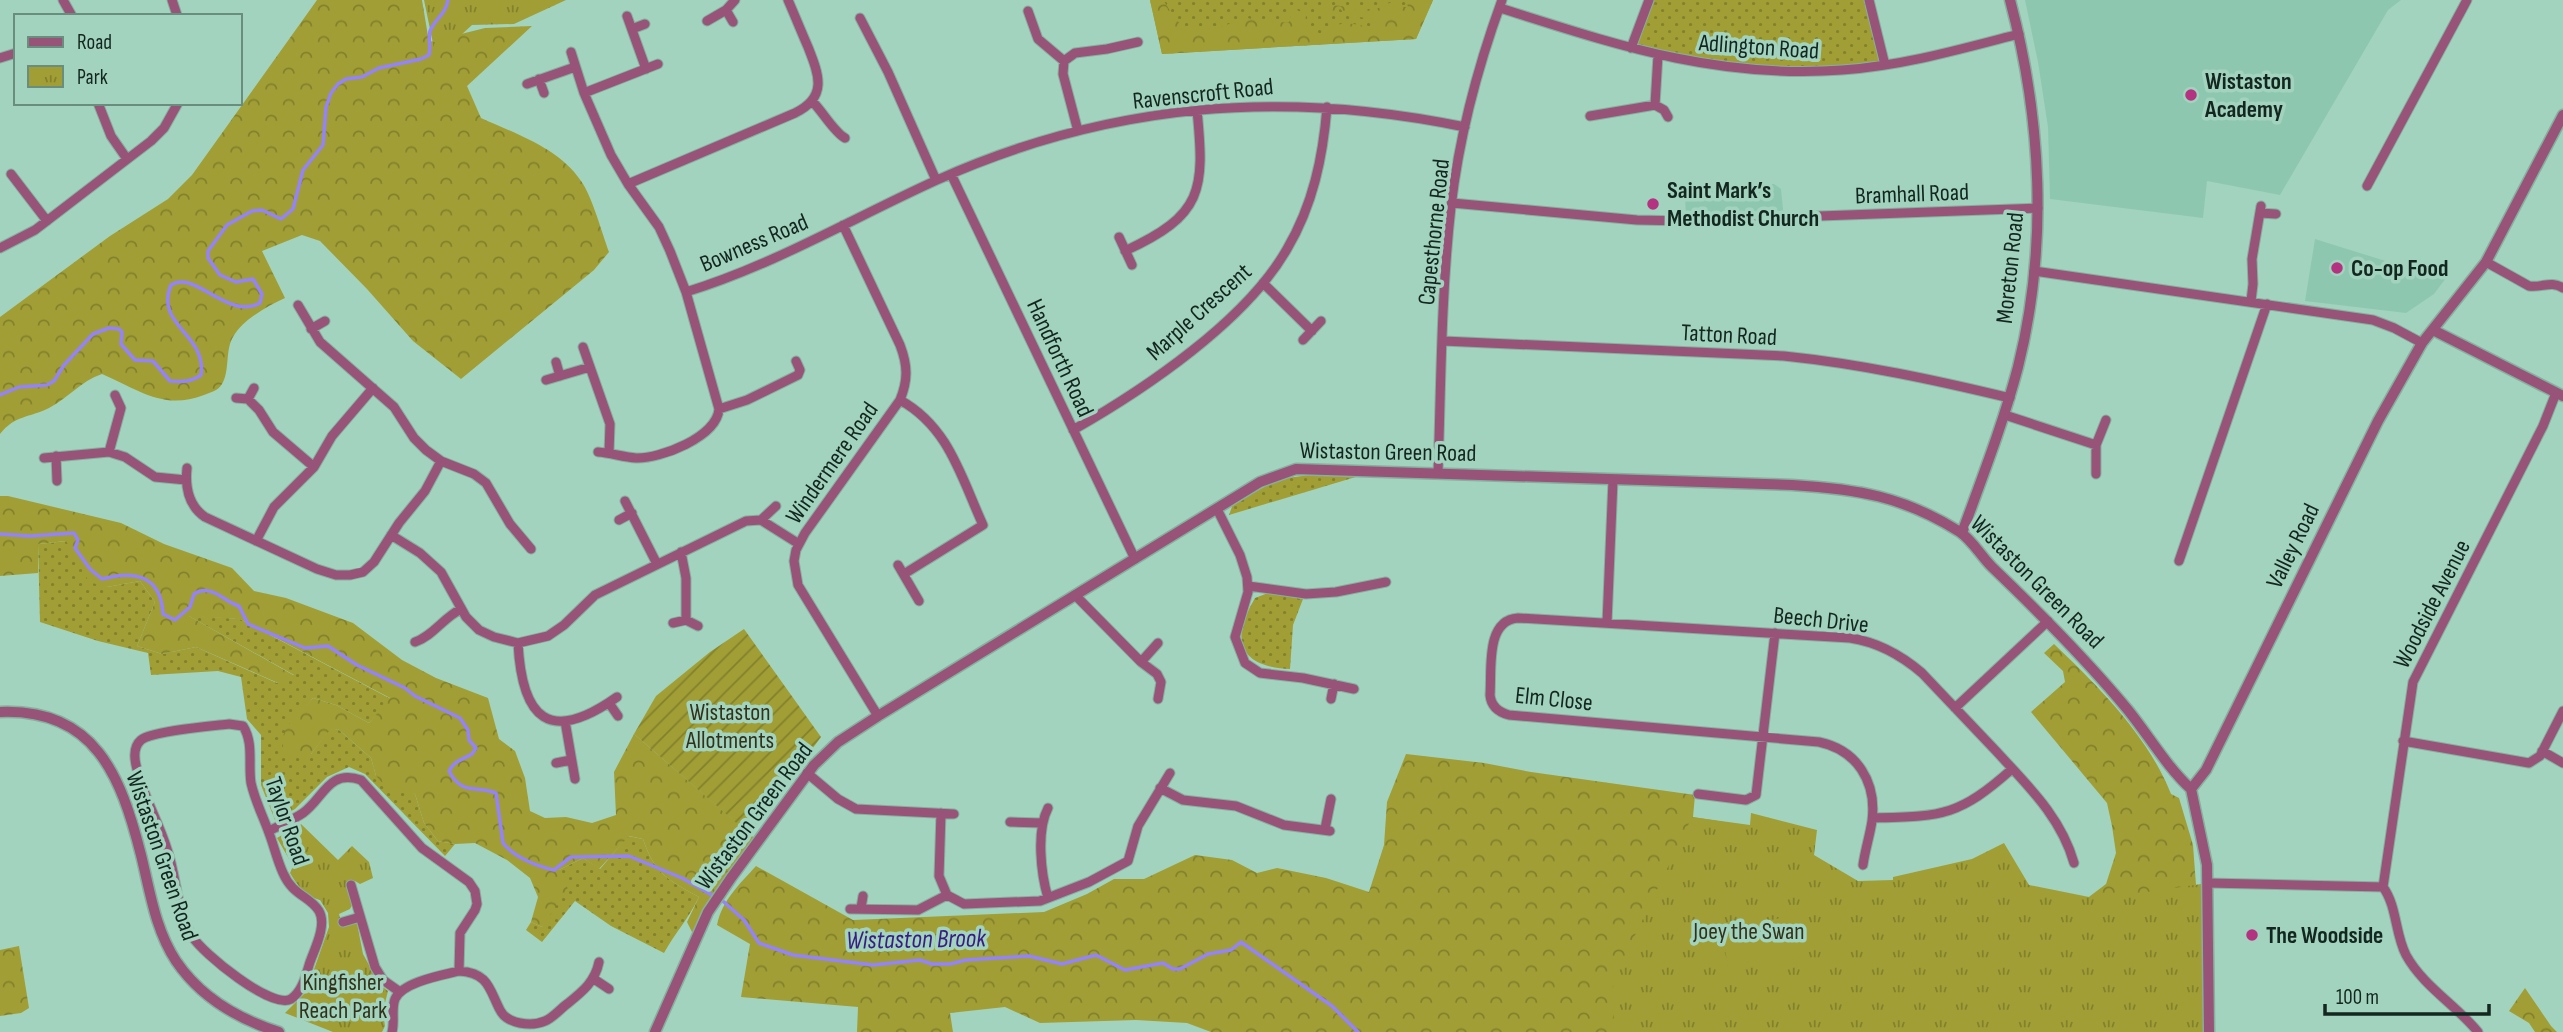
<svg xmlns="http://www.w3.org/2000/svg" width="2563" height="1032" font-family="'Sofia Sans Condensed',sans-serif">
<defs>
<pattern id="grass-dots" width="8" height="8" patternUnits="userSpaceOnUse" patternTransform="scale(1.75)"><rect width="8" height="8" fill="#a19e35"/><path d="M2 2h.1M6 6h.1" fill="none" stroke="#82812c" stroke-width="1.8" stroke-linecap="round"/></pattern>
<pattern id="forest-crowns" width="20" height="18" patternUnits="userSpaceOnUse" patternTransform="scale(1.75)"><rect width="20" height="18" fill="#a19e35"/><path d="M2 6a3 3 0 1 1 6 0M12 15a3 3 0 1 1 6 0" fill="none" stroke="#82812c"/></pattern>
<pattern id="park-tufts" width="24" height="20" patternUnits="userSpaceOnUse" patternTransform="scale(1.75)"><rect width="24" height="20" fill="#a19e35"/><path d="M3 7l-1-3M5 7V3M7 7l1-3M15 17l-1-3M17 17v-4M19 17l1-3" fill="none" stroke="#82812c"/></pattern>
<pattern id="garden-furrows" width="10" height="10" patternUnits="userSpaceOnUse" patternTransform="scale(1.75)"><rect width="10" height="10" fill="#a19e35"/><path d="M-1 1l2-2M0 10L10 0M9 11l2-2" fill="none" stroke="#82812c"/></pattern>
</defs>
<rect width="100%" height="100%" fill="#a2d3be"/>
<path fill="#8ec7b0" d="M2025,0H2401L2388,10L2280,195L2207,181L2203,218L2050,199L2048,127L2038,62Z
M1774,184L1781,189L1784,219L1686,221L1685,192L1688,187Z
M2315,239L2392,263L2446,278L2434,294L2406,313L2305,301Z"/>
<path fill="url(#grass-dots)" d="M1150,0H1433L1416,39L1162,54Z
M1649,0H1869L1885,65L1774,71L1631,48Z
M1318,474L1359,476L1229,515L1233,504L1279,479Z
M67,541L107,587L140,581L155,602L137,646L162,654L196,647L277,683L294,675L187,615L240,619L391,699L369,723L336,705L313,698L305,708L311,754L328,731L338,729L371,758L376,776L415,794L424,823L438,841L455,844L445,856L365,774L349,767L327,777L295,809L275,820L261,785V735L247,719L241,677L218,671L151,675L148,653L98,641L40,622L38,544Z
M1268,593L1303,599L1293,625L1290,669C1265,668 1237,660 1242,629C1244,618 1250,607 1255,598Z
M628,836L643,839C654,873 669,881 699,897C689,918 675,933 664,953L611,926L575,901L542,942L526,930L531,922L542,927L559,870L583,858L600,869Z"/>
<path fill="url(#forest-crowns)" d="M317,0H422L429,42L485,28L532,26L467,86L481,118C516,134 559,148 581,181C592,196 602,233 609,252L594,270L461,379L413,341L367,289L320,241L302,235L262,251L285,298C268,306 243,319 233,337C225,350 230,371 222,384C218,391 211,392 204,395C163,411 138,389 102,374C81,381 68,398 49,408C29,418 15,415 0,434V317L110,236L168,199L192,175Z
M1150,0H1163C1170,9 1173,20 1184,26C1201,36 1228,27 1242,16C1252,21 1279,23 1289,22L1291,14L1296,9L1306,15L1305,26L1312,34L1327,33C1341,16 1357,27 1376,27L1379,23C1365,12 1356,24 1339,8L1327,16L1318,9C1343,0 1347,12 1371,10C1377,10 1385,4 1392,2L1401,7H1408L1406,0H1433L1416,39L1162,54Z
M0,496H8L121,523L164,544L232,568L254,591L286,598L353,623L402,660L436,678L488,698L499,739L515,751L525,778L530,811L545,818L566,817L592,823L616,815L614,772L634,734L759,842L696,940L687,922L699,897C669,881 654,873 643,839L629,836L599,869L583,858L559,870L568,889L542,927L531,922L538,897L530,878L507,860L475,843L455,844L438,841L424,823L415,794L387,788L376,776L371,758L338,729L328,732L311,754L293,758L287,756C272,732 298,716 313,698L336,705L369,723L390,698L240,619L189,616L295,676L278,683L196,647L162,654L137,646L155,602L140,581L107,587L89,582L66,541L38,544V573L0,576Z
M2054,644C2099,687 2148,736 2171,794L2179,798L2193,845L2197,898L2069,912L2106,884L2116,853L2112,826L2107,803L2031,712L2065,682L2063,671L2044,653Z
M1406,754L1484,763L1531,772L1695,795L1693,817L1724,822L1671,1032H1211L1187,1023L1136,1020L1040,1023L1005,1007L950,1013L953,1032H857L858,1007L741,997L750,944L717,925C722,900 740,884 756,866L853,920L1044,912L1087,894L1114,879H1144L1195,855L1232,860L1257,873L1277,868L1326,878L1369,892L1384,845L1387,802Z
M19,946L29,1008L21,1013L0,1016V950Z
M2525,988L2551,1026L2557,1032H2535L2529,1023L2509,1011Z"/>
<path fill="url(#park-tufts)" d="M424,0H566L514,24L472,25L436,58Z
M1751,813L1817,830L1814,855L1858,881L1893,880V877L1972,859L2004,843L2029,885L2099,899L2208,883L2209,1032H1614L1613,981L1692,817L1750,825Z
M301,824L338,860L352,846L369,862L373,878L360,884L355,881L348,883L353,903L350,909L339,914L342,924L352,922L357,923L363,954L380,985L388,991L383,1011L385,1026L382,1032H333L285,1013L306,992L329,927L328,913L320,900C305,896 297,885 290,873L293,866L277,838Z"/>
<path fill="url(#garden-furrows)" d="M744,629L821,737L749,834L634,734L656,696L710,652Z"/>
<path fill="#a19e35" d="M1792,916L1799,958L1729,971L1721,929Z"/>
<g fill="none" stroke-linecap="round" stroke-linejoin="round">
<path stroke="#9483f9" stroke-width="3.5" d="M0,395L19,387L47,385L54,381L64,365L93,334L109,328L119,329L122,332L121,344L135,360L153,361L170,381C182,382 191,382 201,375C207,334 154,325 171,285C194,269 229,321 260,303L262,294L253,279L236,282L220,275L208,258V251L227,225L252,211L262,210L281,219L293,209L303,170L323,145L326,107L331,93L338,84L346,79L362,77L379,68L421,59L429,55C431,47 428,39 430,31C435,19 446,14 448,0
M0,534L30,536L74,533L78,540L75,548L90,569L102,579C134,570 161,575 163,614L175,620L190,607L194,594C211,583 223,601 239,606L248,624L305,648L328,646L357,665L405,688L415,696L460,718L468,730L469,740L476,748L472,754C462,760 455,760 449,771C462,796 476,785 496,793L503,843C514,857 536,866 554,870L571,857L629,856L682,878L724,902L744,920L759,943L793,955L873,965L920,960L932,964H950L966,960L1029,956L1062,964L1096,955L1125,970L1163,963L1173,969H1180L1208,954L1231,950L1241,942L1332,1006L1358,1032"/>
<g stroke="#85b09e" stroke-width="11">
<path id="minor" d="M63,0L72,16
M172,0L177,15
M1869,0L1885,65
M1500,8C1617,45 1716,79 1842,70C1902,66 1961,49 2019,34
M726,10L733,22
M1028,11L1038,39L1064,61
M627,16L646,69
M860,18L888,72L936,180
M707,21L726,10L735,0
M632,29L645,24
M1631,48L1649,0
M571,52L584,93L611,155L628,184L659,227L670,251L686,292L719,409C717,437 660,459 636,458C623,457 611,453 598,452
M0,58L16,53
M539,79L544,93
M527,84L575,67
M584,93L658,64
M812,101C823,112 834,132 845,138
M98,103L111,136L127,159
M1655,105L1658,55
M1590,116L1655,105L1664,110L1668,117
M1078,131L1063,74L1064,61L1075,53L1107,49L1138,42
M11,174L47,221
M951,174L1135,559
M628,184L795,113C828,97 819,75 808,47C801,31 795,16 788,0
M2367,186L2467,0
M1452,203L1637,220L1686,221L2038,208
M2260,213L2276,214
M843,225L900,345C908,366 908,380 900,400L805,533L796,550L794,561L798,585L878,716
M1119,237L1132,265
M0,248L35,230L151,141L164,128L178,103
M1125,251C1203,215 1205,191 1197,110
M2486,262L2529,286C2542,288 2551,280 2563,288
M2034,271L2373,320L2394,328L2422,343
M1263,283L1312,331
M686,292C774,265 853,218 937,180C1109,103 1282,89 1465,127
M2251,301L2253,284L2252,259L2261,206
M298,305L320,342L394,407L414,438L426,450L441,461L474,474L486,483L510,524L531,549
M311,329L325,321
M1303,340L1321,321
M1443,341L1784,356C1861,364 1935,380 2010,398
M583,347L610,424L609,453
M556,362L560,376
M546,380L590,367
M236,398L248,399L259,410L273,432L314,467
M248,399L254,388
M900,400C949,427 961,477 983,525L904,574
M719,409L747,400L798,375L800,370L796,361
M2005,415L2096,445
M1073,430C1145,389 1246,321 1287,249C1313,205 1323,157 1327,107
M109,452L121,408L115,395
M56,456L57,481
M44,458L109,452L125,457L155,477L186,480
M187,468C185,487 189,506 205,517L317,569L336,575H350L363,572L374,562L399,523L425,491L441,461
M1438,473C1441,385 1441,295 1451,207C1459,137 1478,66 1502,0
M2096,474V445L2106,420
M625,501L657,564
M1217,509L1240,555L1247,577L1248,592L1235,637L1245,663L1260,673L1303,678L1354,689
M619,520L632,513
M761,520L776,506
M391,535L420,553L441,572L466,617L479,630L494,637L518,643L548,636L564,625L595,595L746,521L761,520L799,544
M256,541L274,507L314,467L332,436L373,388
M681,552L686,578V620
M2179,561L2267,304
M898,565L919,601
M1248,586L1306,594L1336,592L1386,582
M1075,595L1141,662L1157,674L1161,682L1158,699
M673,623L686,620L698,626
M1607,623L1613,480
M415,642C433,636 443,618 461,609
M518,643C522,719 549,745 617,697
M1141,662L1158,643
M1331,699L1334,684
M609,703L618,716
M1955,708L2048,621
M565,721L575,779
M229,724L243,726C254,743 248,764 251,783C255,801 263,816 269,833C274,846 277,860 283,873C293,896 310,896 319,911C327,925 315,948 310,962C306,974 303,991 291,999C272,1010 202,953 192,936C176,910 177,877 167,849C158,820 142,794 136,765C134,756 134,746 141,740C152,731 212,726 229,724Z
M2403,741L2529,763L2540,756L2563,711
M2542,751L2563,763
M556,763L571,760
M807,773L838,799L856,809L954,814
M1160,788L1183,800L1236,806L1284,825L1330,831
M1698,794L1746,800L1756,795L1775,633
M941,813L939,876L947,895L964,904L1040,901L1089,882L1128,861L1138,826L1170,773
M1873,818C1942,816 1958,817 2012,769
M1010,822L1042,823
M1325,829L1331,799
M269,831C280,825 293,820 303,813C324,798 328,769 361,780L422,848L469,882L475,891L477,904L475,910L460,933L459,971C443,975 402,982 395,999C391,1009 395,1022 392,1032
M1863,865C1865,850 1870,835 1872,821C1877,782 1857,750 1819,742L1509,715C1498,712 1491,706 1490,695C1492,670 1485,620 1518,618L1850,638C1877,642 1901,655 1922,673C1947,699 1972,726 1997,752C2028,786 2061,817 2074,863
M2208,883L2383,887C2397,906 2395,934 2406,955C2423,986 2456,1005 2478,1032
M351,885L375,967L383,980L400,992
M2383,887L2413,682L2543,426L2556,393
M1048,898C1041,874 1036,831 1048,808
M861,908L863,896
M850,909L918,910L947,895
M343,922L360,917
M459,971C489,973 489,989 500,1010C507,1024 531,1027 545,1021C553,1018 560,1009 567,1004C582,992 595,982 599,962
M594,979L609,989"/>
</g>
<g stroke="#85b09e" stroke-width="13">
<path id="tertiary" d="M2433,330L2563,396
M1962,533C1982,478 2003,424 2018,367C2048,247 2042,120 2010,0
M0,712C95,708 121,776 141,855C150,891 155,929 176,961C201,998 238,1019 279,1032
M655,1032L708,912L731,878L814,765L838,742L878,716L1260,482L1296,469L1792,485C1857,489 1903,496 1960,532C1972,540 1981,556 1992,567C2040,613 2086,659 2128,710C2149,736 2167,767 2191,789
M2209,1032L2207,865L2191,789L2206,770L2378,421L2422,343L2486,262L2563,115"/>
</g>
<use href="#minor" stroke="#985378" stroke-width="9"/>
<use href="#tertiary" stroke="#985378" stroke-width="10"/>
</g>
<g fill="#b33380" stroke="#a2d3be" stroke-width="2.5">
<circle cx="2191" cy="95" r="7"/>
<circle cx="1653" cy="204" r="7"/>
<circle cx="2337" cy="268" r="7"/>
<circle cx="2252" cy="935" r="7"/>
</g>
<g text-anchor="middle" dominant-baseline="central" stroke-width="7" stroke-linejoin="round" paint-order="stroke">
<g font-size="24" fill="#13261f" stroke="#a2d3be">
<text transform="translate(1759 47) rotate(4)">Adlington Road</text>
<text transform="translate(1203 94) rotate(-6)">Ravenscroft Road</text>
<text transform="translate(1912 194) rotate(-2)">Bramhall Road</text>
<text transform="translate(1434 232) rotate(-84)">Capesthorne Road</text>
<text transform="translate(754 243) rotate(-23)">Bowness Road</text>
<text transform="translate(2010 268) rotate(-84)">Moreton Road</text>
<text transform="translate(1199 312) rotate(-42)">Marple Crescent</text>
<text transform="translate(1729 335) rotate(3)">Tatton Road</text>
<text transform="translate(1060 358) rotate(65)">Handforth Road</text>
<text transform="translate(1388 452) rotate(1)">Wistaston Green Road</text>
<text transform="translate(832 463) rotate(-55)">Windermere Road</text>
<text transform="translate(2293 546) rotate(-64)">Valley Road</text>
<text transform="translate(2037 582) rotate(45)">Wistaston Green Road</text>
<text transform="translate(2432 604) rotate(-63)">Woodside Avenue</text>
<text transform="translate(1821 620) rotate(6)">Beech Drive</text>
<text transform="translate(1554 699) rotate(6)">Elm Close</text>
<text transform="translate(754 816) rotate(-53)">Wistaston Green Road</text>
<text transform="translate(287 821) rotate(71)">Taylor Road</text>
<text transform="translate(162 856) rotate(71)">Wistaston Green Road</text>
</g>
<g font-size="24" font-weight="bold" fill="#13261f" stroke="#a2d3be" text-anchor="start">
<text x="2205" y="81">Wistaston<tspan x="2205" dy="28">Academy</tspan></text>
<text x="1667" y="190">Saint Mark’s<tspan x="1667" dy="28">Methodist Church</tspan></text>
<text x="2351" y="268">Co-op Food</text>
<text x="2266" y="935">The Woodside</text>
</g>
<g font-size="24" fill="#32321a" stroke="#a2d3be">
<text x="730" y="712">Wistaston<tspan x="730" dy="28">Allotments</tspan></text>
<text x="1749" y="931">Joey the Swan</text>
<text x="343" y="982">Kingfisher<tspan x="343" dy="28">Reach Park</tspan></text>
</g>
<g font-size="26" font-style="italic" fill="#391b83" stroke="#a2d3be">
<text transform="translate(916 940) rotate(-1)">Wistaston Brook</text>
</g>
</g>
<rect x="14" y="14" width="228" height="91" fill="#a2d3be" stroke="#698e7e" stroke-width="2"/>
<rect x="28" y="37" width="35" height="10" fill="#985378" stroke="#698e7e" stroke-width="2"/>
<text x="77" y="49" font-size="21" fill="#13261f">Road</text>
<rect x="28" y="66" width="35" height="21" fill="url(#park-tufts)" stroke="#698e7e" stroke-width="2"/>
<text x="77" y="84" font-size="21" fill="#13261f">Park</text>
<path d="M2325 1004v10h164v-10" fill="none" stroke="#13261f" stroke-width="3.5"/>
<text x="2336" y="1004" font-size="21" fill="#13261f" stroke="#a2d3be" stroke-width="5" paint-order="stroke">100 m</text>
</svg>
